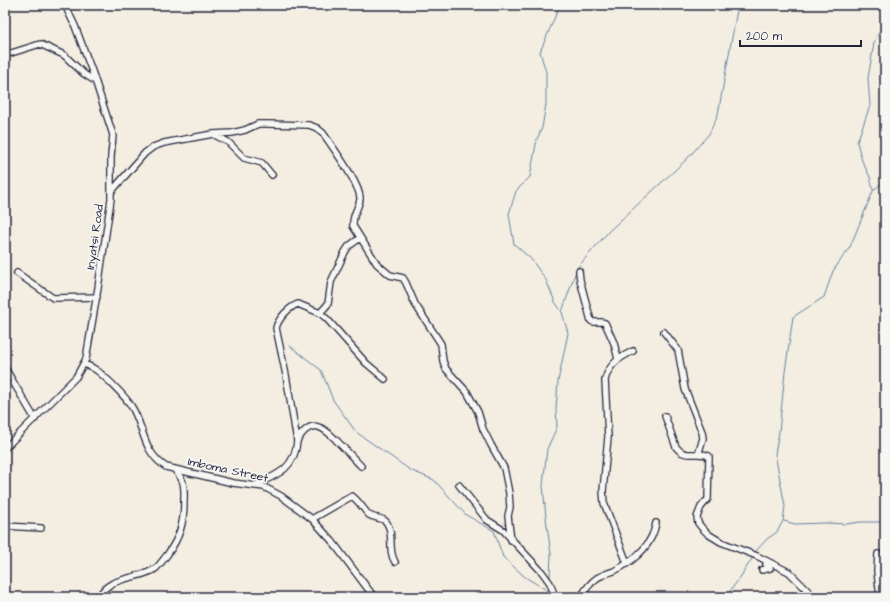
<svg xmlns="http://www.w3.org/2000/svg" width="890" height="602" font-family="'Architects Daughter',sans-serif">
<rect width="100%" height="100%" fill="#f4ede1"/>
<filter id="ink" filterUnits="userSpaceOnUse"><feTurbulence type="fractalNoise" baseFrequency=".025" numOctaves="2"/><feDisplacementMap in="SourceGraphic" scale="8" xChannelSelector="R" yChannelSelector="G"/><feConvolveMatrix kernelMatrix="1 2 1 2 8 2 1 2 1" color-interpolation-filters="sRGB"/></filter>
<g filter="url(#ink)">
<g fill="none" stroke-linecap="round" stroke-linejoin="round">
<path stroke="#6083a3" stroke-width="1" d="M873,190L870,177L862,161L857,142L870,106L868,78L874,43L885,19
M577,268L609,231L686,160L709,134L718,114L738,5
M562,312L576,271
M290,346L321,370L333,400L356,432L410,470L434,480L466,515L494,531L503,557L525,577L548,591
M784,521L795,524L825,523L846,524L860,522H885
M755,552L767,539L777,532L783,521L785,506L775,454L779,432L785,372L793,317L824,297L833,271L850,247L873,191L885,180
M550,577L551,554L546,518L543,485L547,449L557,427L556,409L558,381L568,333L562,312L555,302L546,280L531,259L514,244L509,214L516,191L530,177L537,139L542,128L546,104V72L540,52L560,5
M548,597L549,587
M726,597L741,576L753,557"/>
<g stroke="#22223b" stroke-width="8">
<path id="minor" d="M5,55L40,44L64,55L84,74L95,81
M215,135L228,142L244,158L262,163L272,175
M111,192L145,153L153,147L164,143L213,134L232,133L245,130L258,124H267L309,125L317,128L323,133C331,145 361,185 360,199C359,208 352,214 353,226L377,264L390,275L403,278L406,283L415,304L441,344L443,361L446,369L467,392L478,412L483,429L491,445L504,468L509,493L510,507L508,516L511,540
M579,271L580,280L591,321L593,322H602L605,323L614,343L618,359
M17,273L53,298L97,297
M320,313L328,304L331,282L345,252L349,246L360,238
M664,332L678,350L685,389L702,432L703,438L699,452
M84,364C96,368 100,373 109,381C118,390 127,398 133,409C145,431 143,452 166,467L233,483L264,487L281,496L312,519L332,541L374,597
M5,368L35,419
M665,416L676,447C686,460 697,450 709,456L708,499L701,507L697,517L698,523L702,528L708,534L721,542L757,556L789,572L814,597
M297,441C311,417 323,426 339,443C346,450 353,458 361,466
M5,448L76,377L86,359L98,288L111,199V156L113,135L93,74L75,26L65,5
M255,485C277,475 295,469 297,441L286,375L276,328C278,319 289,307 298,304L320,313L327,319L366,363L385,379
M459,485L487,520L503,530L542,572L550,583L555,597
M312,519L352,496C359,501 363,509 369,515C378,521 386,514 390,531C392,542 389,553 395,562
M5,526L41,528
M878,554L877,571L880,597
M627,563L604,503L603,491L608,437L605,380C609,364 619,358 633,351
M762,570L770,568L766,564
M99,597C108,576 137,580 155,569C159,566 163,560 167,555C180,537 184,523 184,501C184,494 185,486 182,480C180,476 177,473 175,470
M581,597C585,590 590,583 597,578C602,575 608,573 614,571C634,561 652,546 656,523"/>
</g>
<use href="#minor" stroke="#f6f6f2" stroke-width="5.5"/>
</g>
</g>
<g text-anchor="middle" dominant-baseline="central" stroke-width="3.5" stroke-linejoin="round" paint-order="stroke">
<g font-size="12" fill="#22223b" stroke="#f6f6f2">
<text transform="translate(95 237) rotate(-82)">Inyatsi Road</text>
<text transform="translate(228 470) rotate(12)">Imboma Street</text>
</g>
</g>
<rect width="890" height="602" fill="none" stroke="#f6f6f2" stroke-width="20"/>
<rect x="10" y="10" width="870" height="582" fill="none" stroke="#22223b" stroke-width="1.5" filter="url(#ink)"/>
<path d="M740 40v6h121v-6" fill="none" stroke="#22223b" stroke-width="2"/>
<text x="746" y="40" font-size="12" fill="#22223b" stroke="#f6f6f2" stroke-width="3" paint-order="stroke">200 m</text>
</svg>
